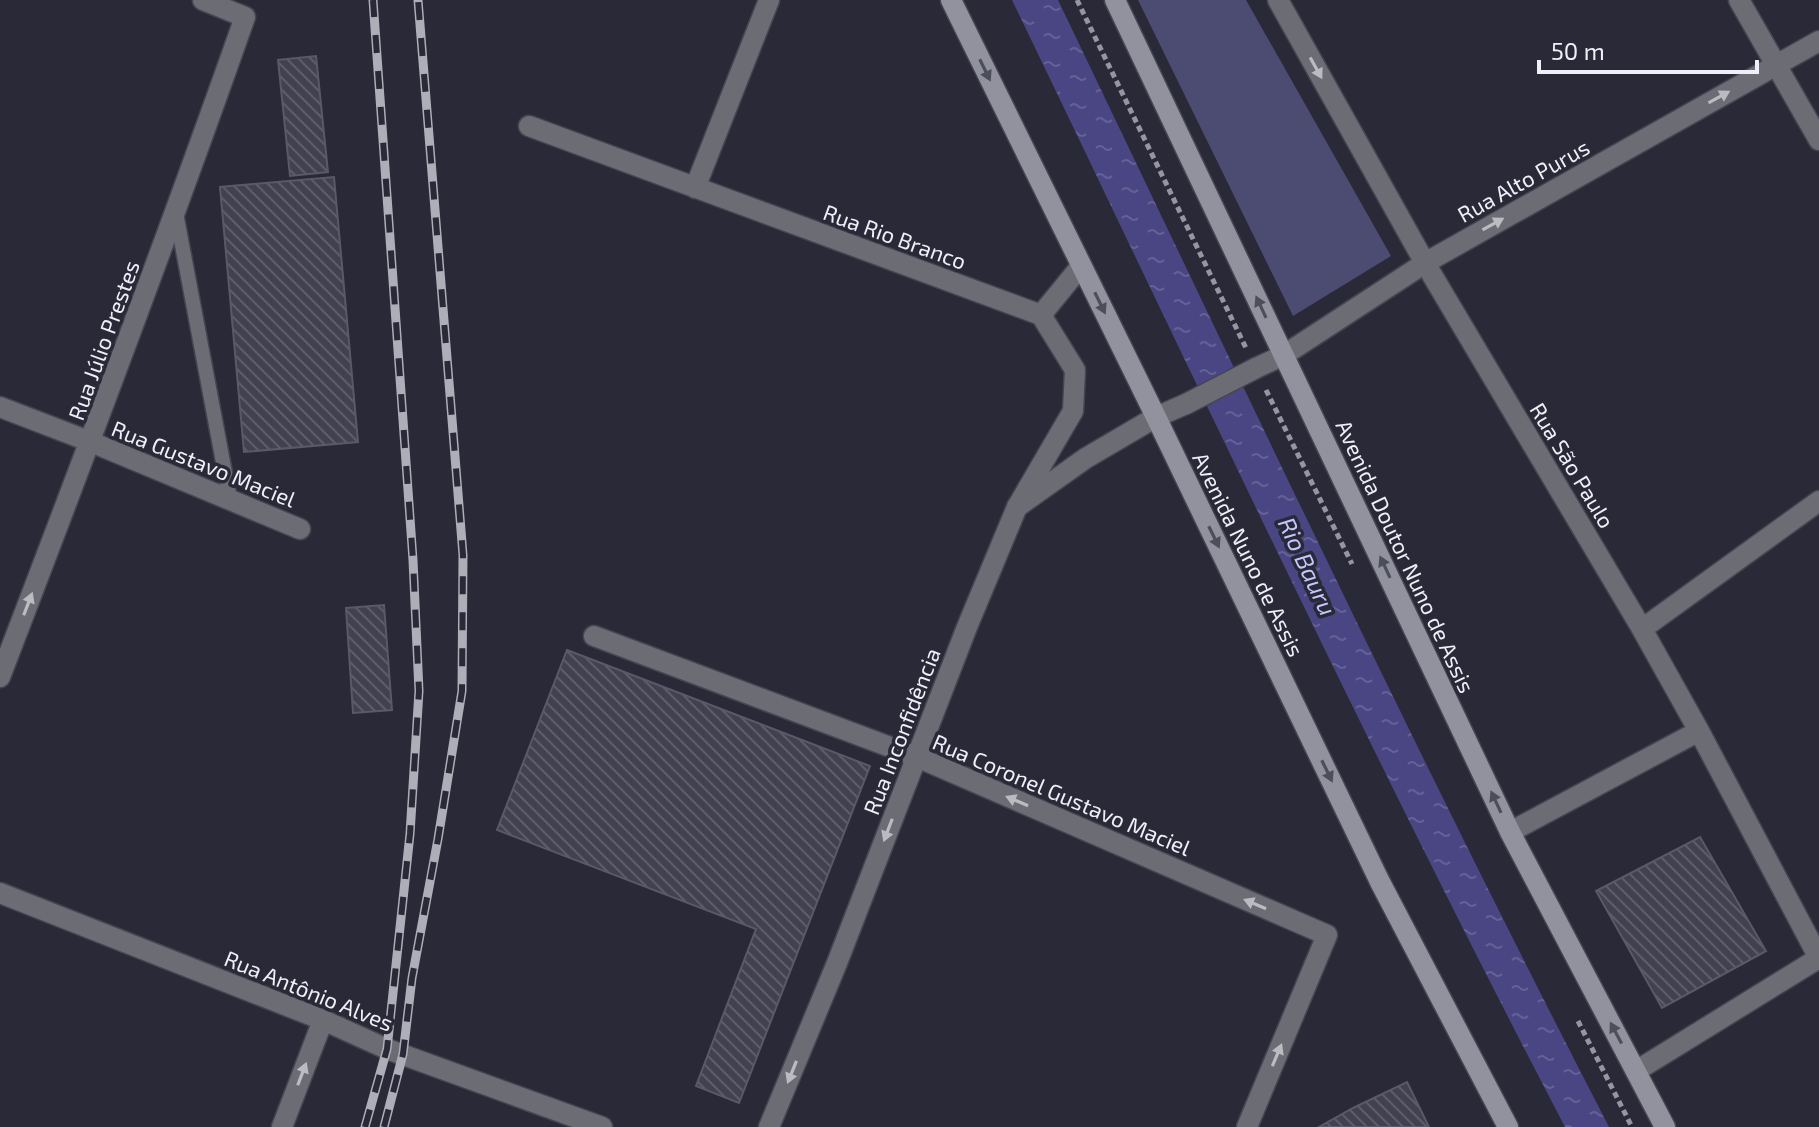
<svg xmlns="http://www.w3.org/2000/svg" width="1819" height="1127" font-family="'Exo 2',sans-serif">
<defs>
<pattern id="water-ripples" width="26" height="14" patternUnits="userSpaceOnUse" patternTransform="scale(2)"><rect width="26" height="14" fill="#4a4684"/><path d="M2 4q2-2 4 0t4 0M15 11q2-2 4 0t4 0" fill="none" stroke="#646196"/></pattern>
<pattern id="building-back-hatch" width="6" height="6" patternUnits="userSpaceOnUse" patternTransform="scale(2)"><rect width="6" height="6" fill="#414150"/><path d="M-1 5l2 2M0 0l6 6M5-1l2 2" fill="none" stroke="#5d5d6a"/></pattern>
</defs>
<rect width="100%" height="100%" fill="#292937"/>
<path fill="#4c4b71" d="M1138,0H1246L1391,256L1293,316Z"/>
<path fill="url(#water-ripples)" d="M1012,0H1058C1239,377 1417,756 1609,1127H1565C1371,756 1194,377 1012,0Z"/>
<path fill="url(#building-back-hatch)" stroke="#595969" stroke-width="2" d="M316,56L328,172L290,176L278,60Z
M334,177L358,442L244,452L220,187Z
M384,605L392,710L353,713L346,608Z
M567,650L870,766L739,1103L696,1086L756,929L497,830Z
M1700,837L1766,951L1662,1008L1596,891Z
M1407,1082L1429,1127H1319L1353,1108Z"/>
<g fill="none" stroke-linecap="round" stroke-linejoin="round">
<g stroke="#454552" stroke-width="17">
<path id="service" d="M176,213L230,499"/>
</g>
<g stroke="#454552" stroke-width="23">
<path id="minor" d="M1739,0L1819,140
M529,126L1041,315L1075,370L1073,411L1017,507
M695,188L769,0
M1425,263L1642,629L1699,731L1819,958
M1041,315L1081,266
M91,442L300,529
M1642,629L1819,501
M594,636L917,757L1327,935L1247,1127
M1510,832L1699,731
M0,893L323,1020L387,1049L602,1127
M1636,1071L1819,958
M282,1127L323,1020"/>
</g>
<g stroke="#454552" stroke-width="23">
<path id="tertiary" d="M1278,0L1425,263
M1256,368L1284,355L1425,263L1819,41
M0,407L91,442
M0,677C84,458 167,239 245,17L203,0
M769,1127L837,963L967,627L1017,507L1086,458L1156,417L1186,404"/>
</g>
<g stroke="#454552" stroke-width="23">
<path id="secondary" d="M951,0L1156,417L1380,882L1508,1127
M1115,0L1510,832L1665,1127"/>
</g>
<path stroke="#9696a2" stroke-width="5" stroke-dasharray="6 4" stroke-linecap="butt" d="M1077,0L1246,348
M1266,390L1352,564
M1578,1021L1632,1127"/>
<use href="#service" stroke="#6c6d74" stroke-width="14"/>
<use href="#minor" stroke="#6c6d74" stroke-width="20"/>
<use href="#tertiary" stroke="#6c6d74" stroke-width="20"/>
<use href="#secondary" stroke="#91929d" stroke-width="20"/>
<g stroke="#aeaeb9" stroke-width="9">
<path id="rail" d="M365,1127L387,1049L410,834L419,691L413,560L373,0
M384,1127L403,1054L412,978L438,839L462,691L463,555L418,0"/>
</g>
<use href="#rail" stroke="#292937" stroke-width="6" stroke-dasharray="18" stroke-linecap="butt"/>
<g stroke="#454552" stroke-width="23" stroke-linecap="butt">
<path id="tertiary-bridge" d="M1186,404L1256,368"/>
</g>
<use href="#tertiary-bridge" stroke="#6c6d74" stroke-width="20"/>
</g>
<defs><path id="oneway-solid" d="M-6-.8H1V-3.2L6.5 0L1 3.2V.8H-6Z" transform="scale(2)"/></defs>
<g fill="#bbbbc4">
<use href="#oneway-solid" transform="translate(1316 68) rotate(61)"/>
<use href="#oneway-solid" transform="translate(1719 97) rotate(-29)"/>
<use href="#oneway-solid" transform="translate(1493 224) rotate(-29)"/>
<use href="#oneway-solid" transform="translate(28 604) rotate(-69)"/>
<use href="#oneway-solid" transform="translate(1017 801) rotate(-157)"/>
<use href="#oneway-solid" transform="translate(888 830) rotate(111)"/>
<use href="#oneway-solid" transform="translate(1255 904) rotate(-157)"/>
<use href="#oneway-solid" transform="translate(1277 1055) rotate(-67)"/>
<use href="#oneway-solid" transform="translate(792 1072) rotate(112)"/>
<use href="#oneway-solid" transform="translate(302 1074) rotate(-69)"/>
</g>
<g fill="#4d4e5b">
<use href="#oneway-solid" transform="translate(985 70) rotate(64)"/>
<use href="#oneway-solid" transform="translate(1100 303) rotate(64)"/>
<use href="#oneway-solid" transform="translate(1261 307) rotate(-115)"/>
<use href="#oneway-solid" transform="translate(1214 537) rotate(64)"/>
<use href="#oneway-solid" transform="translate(1385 567) rotate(-115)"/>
<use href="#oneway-solid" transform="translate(1327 771) rotate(64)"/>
<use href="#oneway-solid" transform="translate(1496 802) rotate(-115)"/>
<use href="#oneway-solid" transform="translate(1616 1033) rotate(-118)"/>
</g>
<g text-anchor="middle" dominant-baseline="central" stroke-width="7" stroke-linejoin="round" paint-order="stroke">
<g font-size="22" fill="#efeff9" stroke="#292937">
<text transform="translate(1523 180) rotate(-29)">Rua Alto Purus</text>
<text transform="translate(895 236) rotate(20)">Rua Rio Branco</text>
<text transform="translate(103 340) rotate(-70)">Rua Júlio Prestes</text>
<text transform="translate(204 463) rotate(22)">Rua Gustavo Maciel</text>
<text transform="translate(1573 465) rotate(59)">Rua São Paulo</text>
<text transform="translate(1249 554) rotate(64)">Avenida Nuno de Assis</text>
<text transform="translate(1406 556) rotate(65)">Avenida Doutor Nuno de Assis</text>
<text transform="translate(901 731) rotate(-69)">Rua Inconfidência</text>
<text transform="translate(1062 794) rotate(23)">Rua Coronel Gustavo Maciel</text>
<text transform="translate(309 990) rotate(22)">Rua Antônio Alves</text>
</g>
<g font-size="24" font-style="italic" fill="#c5c6fe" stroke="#292937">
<text transform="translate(1308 566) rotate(65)">Rio Bauru</text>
</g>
</g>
<path d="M1539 60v12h218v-12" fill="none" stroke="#efeff9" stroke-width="4"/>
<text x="1551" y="60" font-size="24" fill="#efeff9" stroke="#292937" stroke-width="6" paint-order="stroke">50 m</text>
</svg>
